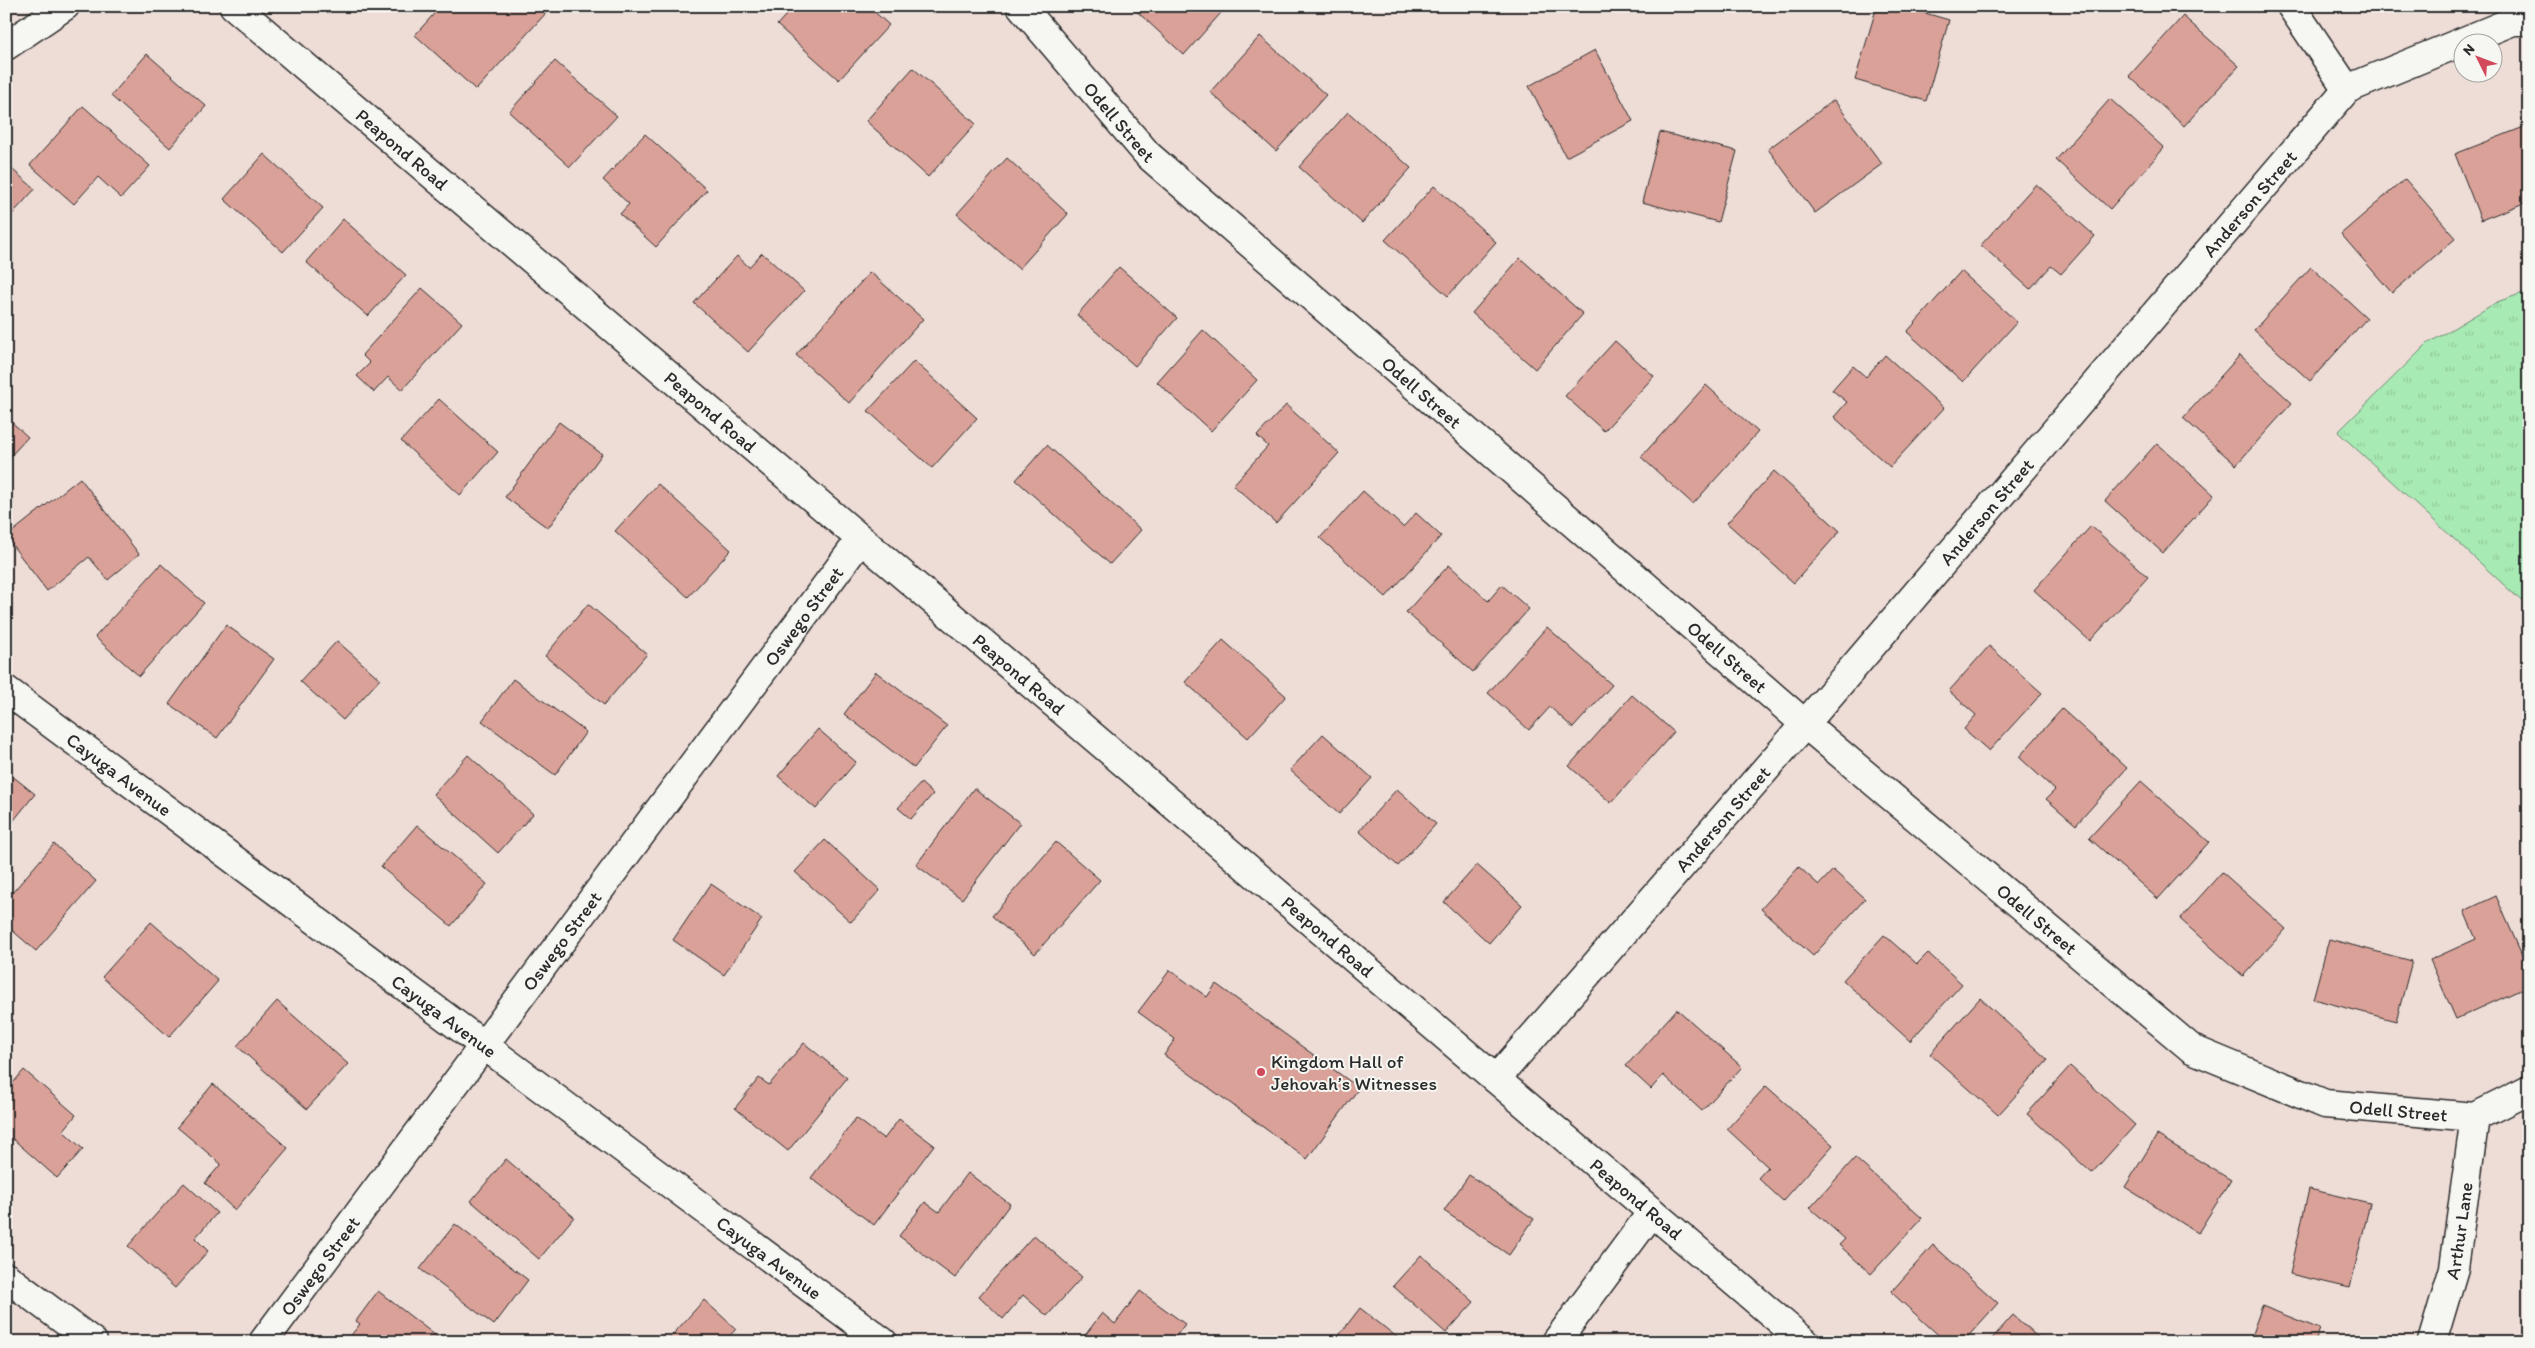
<svg xmlns="http://www.w3.org/2000/svg" width="2535" height="1348" font-family="Itim,sans-serif">
<defs>
<pattern id="grass-tufts" width="24" height="20" patternUnits="userSpaceOnUse" patternTransform="scale(1.25)"><rect width="24" height="20" fill="#a8eab4"/><path d="M3 7l-1-3M5 7V3M7 7l1-3M15 17l-1-3M17 17v-4M19 17l1-3" fill="none" stroke="#91c99b"/></pattern>
</defs>
<rect width="100%" height="100%" fill="#eedcd7"/>
<filter id="ink" filterUnits="userSpaceOnUse"><feTurbulence type="fractalNoise" baseFrequency=".02" numOctaves="2"/><feDisplacementMap in="SourceGraphic" scale="10" xChannelSelector="R" yChannelSelector="G"/><feConvolveMatrix kernelMatrix="1 2 1 2 8 2 1 2 1" color-interpolation-filters="sRGB"/></filter>
<g filter="url(#ink)">
<path fill="url(#grass-tufts)" stroke="#6a8a70" d="M2529,291V608L2338,432L2427,344L2497,302Z"/>
<path fill="#daa198" stroke="#2b2b2b" d="M375,6H386L381,12Z
M441,6H539L546,13L476,90L415,35Z
M794,6H868L889,25L839,80L777,25Z
M1131,6H1227L1184,55Z
M1877,6H1901L1949,20L1926,101L1855,80Z
M2183,16L2239,66L2184,126L2129,76Z
M1260,36L1326,95L1276,151L1210,92Z
M1595,50L1633,121L1566,157L1529,86Z
M147,54L206,106L170,148L111,96Z
M555,61L617,116L570,167L509,112Z
M913,68L976,124L928,177L866,121Z
M2110,99L2164,148L2110,209L2056,160Z
M1834,100L1882,164L1815,213L1768,149Z
M83,106L150,166L121,198L98,177L74,204L30,165Z
M1348,112L1411,168L1362,223L1299,167Z
M2529,125V201L2481,220L2455,154Z
M1660,132L1737,151L1718,222L1642,202Z
M645,134L707,190L656,247L620,214L629,204L603,180Z
M264,154L323,208L283,252L224,199Z
M1007,158L1068,214L1019,269L957,214Z
M6,164L35,189L6,221Z
M2405,179L2456,238L2392,293L2341,234Z
M2036,184L2095,236L2061,274L2051,266L2030,289L1981,245Z
M1434,186L1496,242L1448,296L1385,240Z
M343,219L406,275L368,316L306,262Z
M762,253L804,291L748,352L694,303L737,256L749,267Z
M1520,258L1583,314L1535,369L1472,313Z
M1119,267L1177,318L1135,366L1077,315Z
M2311,267L2367,318L2310,381L2254,330Z
M1961,271L2017,322L1963,382L1907,332Z
M870,272L923,319L849,403L796,355Z
M422,288L462,323L402,390L388,377L374,392L357,376L370,363L362,355Z
M1203,330L1257,380L1211,431L1157,382Z
M1615,341L1654,376L1604,431L1565,396Z
M1885,355L1944,408L1890,467L1834,417L1847,402L1832,390L1853,366L1866,377Z
M2240,355L2292,403L2236,465L2183,418Z
M914,361L977,418L932,468L868,411Z
M1706,385L1758,432L1693,504L1641,457Z
M439,399L498,452L460,495L401,441Z
M1286,405L1339,453L1276,523L1233,485L1268,446L1257,436Z
M6,417L28,437L6,461Z
M559,422L602,454L548,528L505,497Z
M2157,443L2214,495L2163,553L2105,501Z
M1047,445L1141,530L1110,564L1016,480Z
M1774,471L1840,531L1794,583L1727,523Z
M80,478L139,554L108,580L89,557L47,591L6,537Z
M658,484L731,550L688,597L615,531Z
M1363,491L1403,527L1416,513L1441,536L1386,597L1320,538Z
M2091,526L2148,577L2090,641L2034,590Z
M161,564L204,603L139,676L95,637Z
M1449,565L1488,601L1502,585L1529,609L1473,672L1406,612Z
M588,604L647,654L604,705L545,656Z
M226,625L274,659L217,738L169,704Z
M1547,627L1612,685L1573,728L1550,707L1529,730L1488,693Z
M1223,640L1286,696L1248,738L1185,682Z
M337,641L380,679L343,720L300,681Z
M1989,646L2042,693L1989,751L1964,729L1976,715L1949,691Z
M876,672L947,726L914,768L844,714Z
M513,679L586,732L555,775L482,721Z
M1632,695L1674,732L1611,803L1569,766Z
M2062,709L2127,768L2076,825L2046,799L2055,790L2019,757Z
M818,729L856,762L816,809L778,776Z
M1323,734L1372,778L1339,814L1290,770Z
M468,755L533,814L498,853L433,794Z
M6,771L35,794L6,830Z
M2141,781L2209,842L2158,899L2089,838Z
M921,783L933,794L911,819L898,808Z
M974,788L1020,823L962,899L916,865Z
M1397,789L1436,824L1398,866L1359,831Z
M417,825L487,884L451,926L381,867Z
M825,840L880,890L851,922L795,872Z
M1056,842L1100,880L1035,954L992,916Z
M54,844L96,881L36,951L6,925V900Z
M1477,865L1522,905L1489,943L1444,902Z
M1799,867L1819,885L1833,870L1865,899L1813,956L1761,909Z
M2222,872L2286,929L2243,976L2180,919Z
M711,884L762,919L724,975L673,940Z
M2496,896L2529,971V986L2456,1019L2430,960L2476,939L2464,911Z
M151,922L218,981L169,1037L102,977Z
M1884,935L1917,964L1928,953L1962,984L1910,1041L1843,980Z
M2329,939L2412,961L2396,1021L2313,999Z
M1170,970L1207,997L1216,984L1359,1088L1307,1159L1164,1055L1175,1039L1138,1012Z
M1980,998L2048,1060L1998,1115L1930,1054Z
M277,1001L348,1064L307,1109L237,1046Z
M1677,1009L1742,1067L1702,1111L1663,1075L1651,1089L1626,1066Z
M804,1043L847,1078L788,1151L735,1108L759,1078L769,1085Z
M2070,1066L2135,1125L2092,1173L2027,1114Z
M24,1070L76,1115L63,1131L83,1149L57,1178L13,1139L6,1147V1091Z
M213,1084L288,1148L235,1210L205,1183L221,1164L177,1127Z
M1766,1086L1833,1145L1783,1201L1758,1178L1768,1167L1727,1129Z
M856,1118L884,1139L899,1119L934,1145L874,1225L811,1178Z
M2157,1135L2231,1180L2198,1233L2125,1187Z
M1855,1158L1922,1218L1871,1274L1839,1245L1845,1239L1810,1208Z
M506,1159L574,1217L539,1259L471,1201Z
M968,1173L1010,1204L955,1278L899,1236L925,1202L939,1212Z
M1469,1175L1534,1219L1509,1255L1444,1211Z
M184,1183L217,1213L195,1238L208,1251L175,1288L128,1246Z
M2309,1189L2370,1203L2350,1288L2290,1274Z
M455,1224L528,1280L494,1325L420,1269Z
M1034,1235L1082,1277L1047,1316L1023,1295L1003,1319L979,1296Z
M1933,1245L1998,1303L1963,1342H1946L1891,1292Z
M1421,1255L1474,1302L1446,1333L1393,1286Z
M378,1291L444,1342H351L348,1339L360,1324L356,1321Z
M1140,1291L1185,1324L1172,1342H1080L1102,1313L1115,1324Z
M704,1300L736,1329L724,1342H666Z
M2262,1306L2320,1329L2315,1342H2249Z
M1360,1308L1403,1342H1334Z
M2013,1315L2043,1342H1989Z"/>
<g fill="none" stroke-linecap="round" stroke-linejoin="round">
<g stroke="#2b2b2b" stroke-width="31">
<g id="minor">
<path id="s1" d="M234,6L1805,1342"/>
<path id="s2" d="M1021,6L1148,155L1805,724L2192,1049L2325,1104L2475,1117L2529,1090"/>
<path d="M2291,6L2347,89"/>
<path d="M6,46L65,6"/>
<path id="s3" d="M6,690L883,1342"/>
<path id="s4" d="M1496,1079L1805,724L2347,89L2513,21H2529"/>
<path d="M6,1277L93,1342"/>
<path id="s5" d="M263,1342L860,540"/>
<path d="M1556,1342L1652,1212"/>
<path id="s6" d="M2432,1342L2454,1268L2475,1117"/>
</g>
</g>
<use href="#minor" stroke="#f6f6f2" stroke-width="28"/>
</g>
</g>
<circle fill="#d1495b" stroke="#f6f6f2" stroke-width="2" cx="1261" cy="1072" r="5"/>
<g text-anchor="middle" dominant-baseline="central" stroke-width="4" stroke-linejoin="round" paint-order="stroke">
<g font-size="19" fill="#2b2b2b" stroke="#f6f6f2">
<text stroke="none"><textPath href="#s2" startOffset="152">Odell Street</textPath></text>
<text stroke="none"><textPath href="#s1" startOffset="221">Peapond Road</textPath></text>
<text stroke="none"><textPath href="#s4" startOffset="1155">Anderson Street</textPath></text>
<text stroke="none"><textPath href="#s2" startOffset="558">Odell Street</textPath></text>
<text stroke="none"><textPath href="#s1" startOffset="626">Peapond Road</textPath></text>
<text stroke="none"><textPath href="#s4" startOffset="750">Anderson Street</textPath></text>
<text stroke="none"><textPath href="#s5" startOffset="905">Oswego Street</textPath></text>
<text stroke="none"><textPath href="#s2" startOffset="962">Odell Street</textPath></text>
<text stroke="none"><textPath href="#s1" startOffset="1031">Peapond Road</textPath></text>
<text stroke="none"><textPath href="#s3" startOffset="141">Cayuga Avenue</textPath></text>
<text stroke="none"><textPath href="#s4" startOffset="345">Anderson Street</textPath></text>
<text stroke="none"><textPath href="#s2" startOffset="1368">Odell Street</textPath></text>
<text stroke="none"><textPath href="#s1" startOffset="1436">Peapond Road</textPath></text>
<text stroke="none"><textPath href="#s5" startOffset="500">Oswego Street</textPath></text>
<text stroke="none"><textPath href="#s3" startOffset="546">Cayuga Avenue</textPath></text>
<text stroke="none"><textPath href="#s2" startOffset="1788">Odell Street</textPath></text>
<text stroke="none"><textPath href="#s1" startOffset="1841">Peapond Road</textPath></text>
<text stroke="none"><textPath href="#s6" startOffset="115">Arthur Lane</textPath></text>
<text stroke="none"><textPath href="#s3" startOffset="951">Cayuga Avenue</textPath></text>
<text stroke="none"><textPath href="#s5" startOffset="95">Oswego Street</textPath></text>
</g>
<g font-size="19" fill="#2b2b2b" stroke="#f6f6f2" text-anchor="start">
<text x="1271" y="1061">Kingdom Hall of<tspan x="1271" dy="22">Jehovah’s Witnesses</tspan></text>
</g>
</g>
<rect width="2535" height="1348" fill="none" stroke="#f6f6f2" stroke-width="25"/>
<rect x="12" y="12" width="2510" height="1323" fill="none" stroke="#2b2b2b" stroke-width="2" filter="url(#ink)"/>
<g transform="translate(2478 58) rotate(312)"><circle r="24" fill="#f6f6f2" stroke="#a5a5a2"/>
<path d="M0-4L9 19L0 12L-9 19Z" fill="#d1495b"/>
<text y="-8" font-size="14" font-weight="bold" text-anchor="middle" fill="#2b2b2b">N</text>
</g>
</svg>
